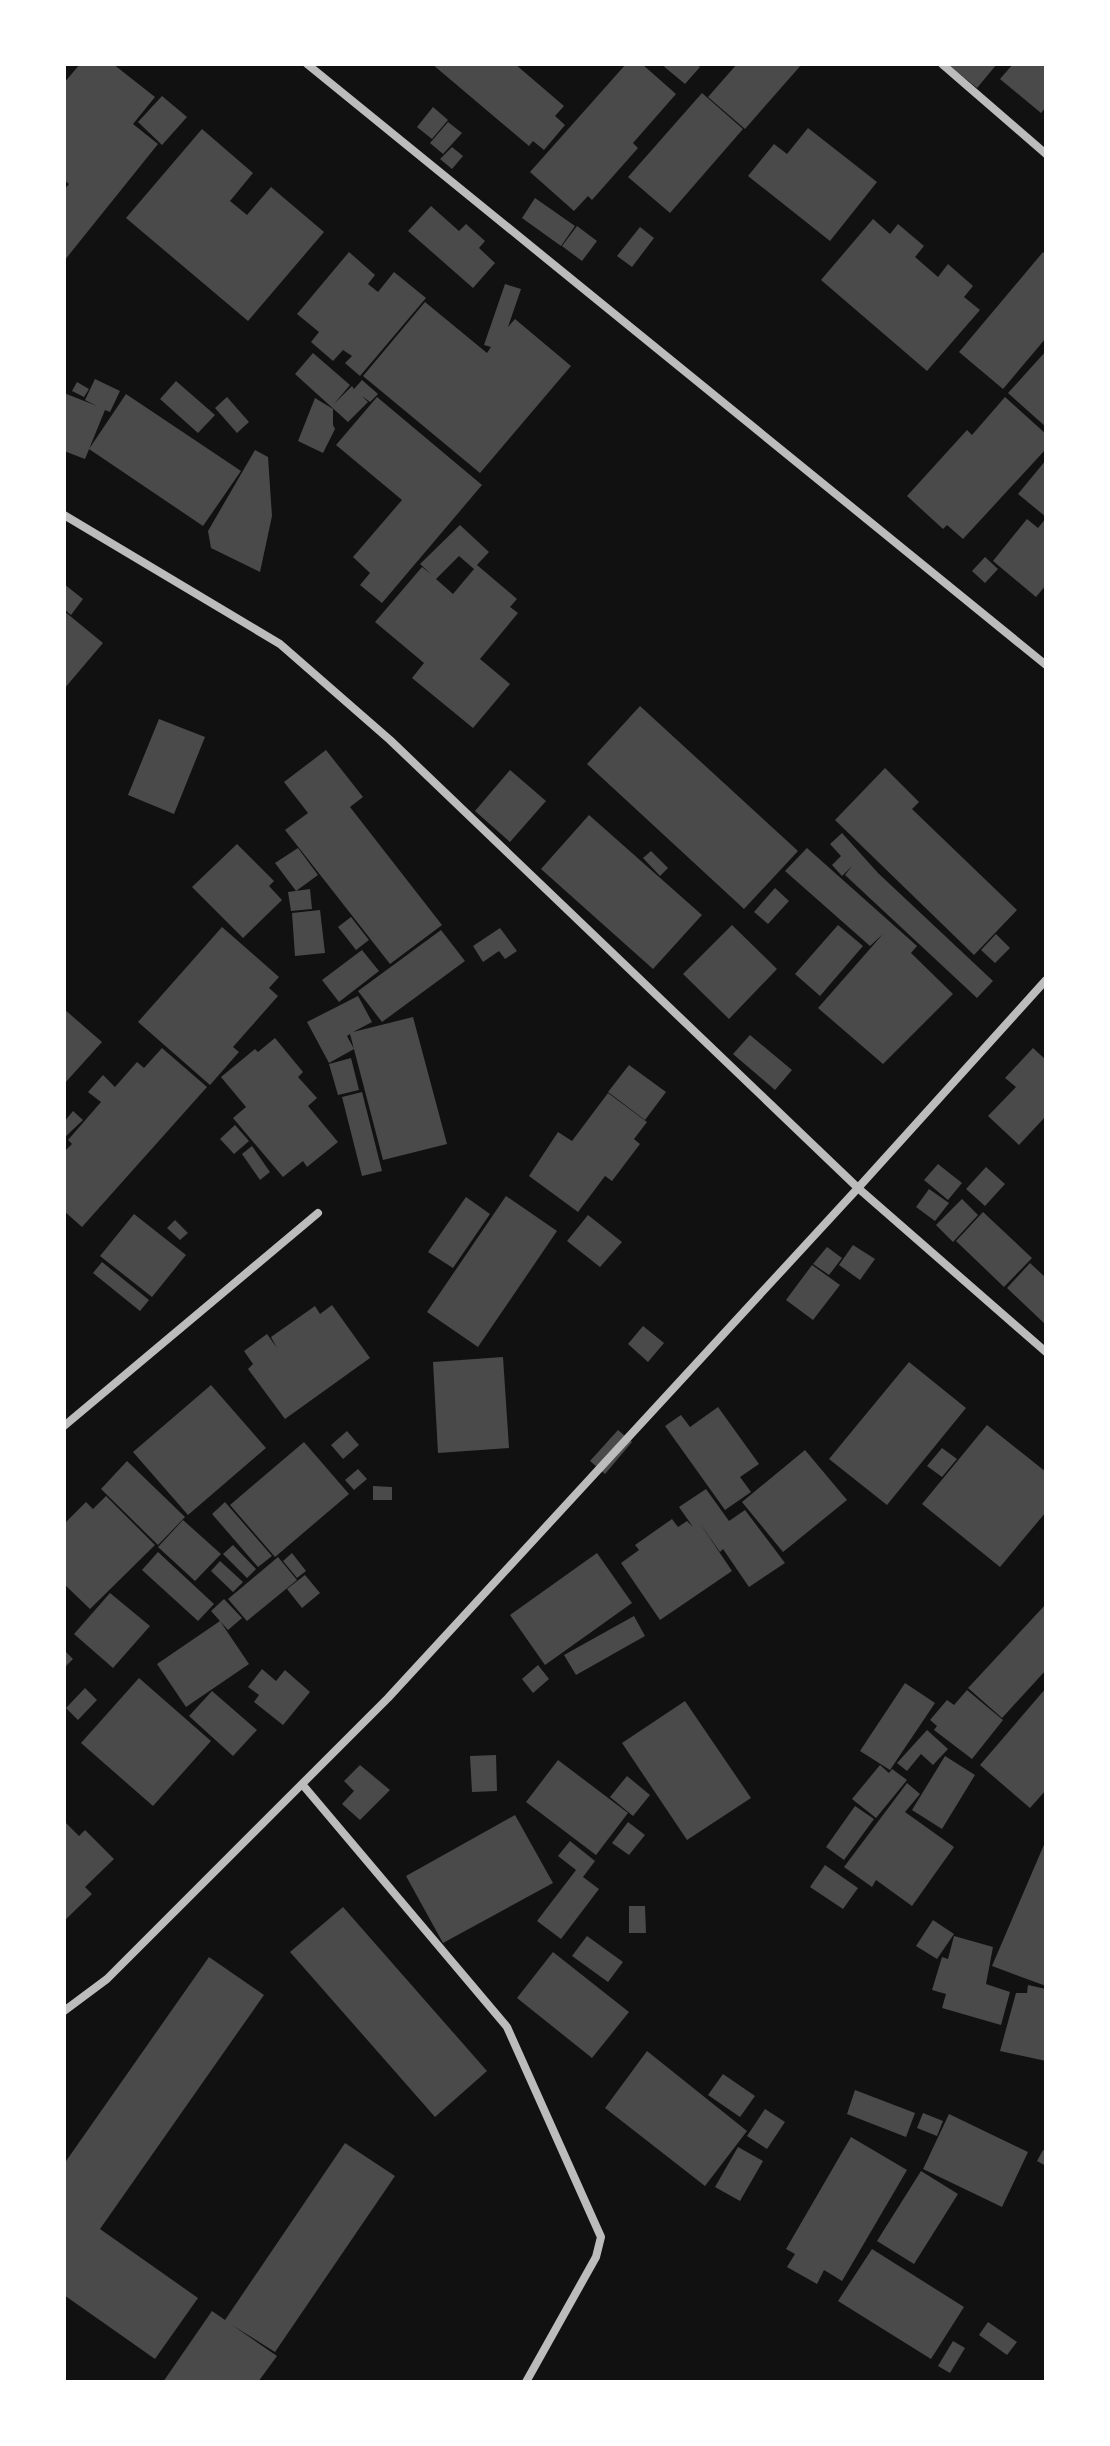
<svg xmlns="http://www.w3.org/2000/svg" width="1110" height="2446" font-family="'Zilla Slab',serif">
<rect width="100%" height="100%" fill="#111"/>
<path fill="#4a4a4a" fill-rule="evenodd" d="M80,64H113L155,97L133,124L158,144L64,261V190L69,184L64,180V83Z
M432,64H515L564,106L555,116L565,125L544,150L533,141L529,146Z
M626,64H642L676,94L633,143L638,148L592,200L588,196L574,211L530,172Z
M661,64H696L700,67L685,84Z
M737,64H802L745,129L708,97Z
M952,64H997L977,88L950,66Z
M1013,64H1046V107L1041,113L1000,79Z
M702,93L743,129L670,213L628,177Z
M162,96L187,117L162,145L138,122Z
M433,107L448,120L432,139L417,127Z
M448,122L462,133L443,154L430,143Z
M808,128L877,182L830,241L748,176L774,144L787,154Z
M202,129L253,173L230,201L247,215L271,187L324,232L248,321L126,218Z
M452,147L463,156L452,169L440,159Z
M535,198L575,226L561,246L522,218Z
M431,206L459,231L466,224L485,241L479,248L495,263L473,288L408,231Z
M873,219L890,234L898,224L924,246L915,257L938,277L948,264L973,286L964,297L980,310L927,371L821,280Z
M577,226L597,241L582,261L562,246Z
M640,227L654,238L632,267L617,256Z
M349,252L375,275L368,284L378,292L394,272L426,298L360,376L345,363L352,356L343,350L333,361L311,342L319,332L297,314Z
M1043,252L1046,255V338L1003,389L959,352Z
M505,284L521,289L508,327L515,319L571,366L480,473L363,376L425,302L487,353L491,347L484,345Z
M1046,351V427L1008,393Z
M313,353L350,385L334,404L352,386L354,389L362,380L378,394L370,402L362,396L368,402L348,422L295,374Z
M95,379L120,391L110,412L105,410L85,459L64,451V393L97,406L85,400Z
M176,381L215,415L198,433L160,399Z
M77,382L89,389L84,397L72,391Z
M126,394L241,471L203,526L89,449Z
M227,397L249,422L237,433L215,408Z
M377,397L482,485L382,603L360,585L370,573L353,557L402,500L336,445Z
M1005,397L1046,434V449L963,539L947,525L943,529L907,496L967,430L972,435Z
M315,398L333,409V425L335,429L323,453L298,441Z
M255,450L268,457L272,516L260,572L211,548L208,531Z
M1046,460V517L1018,494Z
M1046,518V585L1036,597L993,561L1027,519L1038,528Z
M460,525L489,552L477,565L517,599L510,607L518,613L480,659L510,684L473,728L412,678L424,663L375,622L422,567L432,575L420,564ZM459,556L474,569L453,594L436,579Z
M985,557L998,569L985,583L972,571Z
M64,584L83,599L71,615L64,609Z
M64,611L103,643L64,689Z
M640,706L798,851L744,909L587,764Z
M159,719L205,737L174,814L128,795Z
M326,750L363,797L350,807L442,925L390,964L285,830L308,813L284,782Z
M885,768L919,802L912,809L1017,910L974,955L835,820Z
M510,770L546,801L510,842L475,811Z
M589,815L702,915L653,969L541,869Z
M842,833L878,873L993,981L977,998L845,875L852,866L842,876L832,865L841,856L830,844Z
M237,844L274,881L269,886L282,900L243,938L192,887Z
M298,848L318,875L296,891L275,863Z
M807,848L917,946L911,953L953,994L883,1064L818,1008L883,934L870,946L785,871Z
M651,851L668,868L660,876L643,858Z
M775,888L789,901L768,924L754,912Z
M310,889L312,909L291,911L288,892Z
M320,910L325,953L295,956L292,913Z
M351,917L369,940L356,950L338,927Z
M732,925L777,969L729,1019L683,974Z
M838,925L863,946L820,996L795,974Z
M222,927L279,977L269,988L278,996L233,1047L239,1052L210,1085L138,1022Z
M500,928L517,951L505,959L499,951L483,962L473,946Z
M441,930L465,961L382,1022L358,991Z
M996,934L1010,948L995,963L981,950Z
M362,950L379,971L339,1002L322,980Z
M358,996L372,1022L353,1032L413,1017L447,1144L383,1160L350,1034L347,1036L354,1049L329,1063L307,1022Z
M64,1009L102,1042L64,1084Z
M750,1035L792,1070L775,1090L733,1054Z
M275,1038L303,1072L298,1077L317,1098L308,1106L338,1142L307,1167L303,1161L283,1177L233,1118L246,1107L221,1077L255,1049L258,1052Z
M162,1048L207,1087L82,1227L64,1211V1152L72,1144L68,1140L101,1102L88,1092L103,1075L115,1087L137,1062L144,1068Z
M1033,1048L1046,1060V1116L1019,1145L988,1116L1016,1087L1005,1078Z
M351,1058L359,1090L338,1095L329,1064Z
M629,1065L666,1092L645,1120L608,1092Z
M362,1092L382,1171L362,1176L342,1097Z
M608,1093L647,1122L634,1139L640,1144L612,1181L605,1176L578,1212L529,1176L558,1132L572,1141Z
M73,1111L83,1120L64,1138V1122Z
M235,1125L249,1141L234,1154L220,1139Z
M252,1146L270,1172L260,1180L242,1154Z
M938,1164L962,1183L948,1200L924,1180Z
M986,1167L1005,1184L985,1206L966,1189Z
M929,1189L949,1203L935,1221L916,1207Z
M506,1196L557,1231L478,1347L427,1312Z
M466,1197L490,1214L453,1268L428,1252Z
M962,1199L978,1215L953,1242L936,1225Z
M983,1212L1032,1258L1004,1287L956,1241Z
M134,1214L186,1255L152,1297L100,1256Z
M588,1215L622,1242L600,1267L567,1241Z
M175,1220L188,1233L180,1240L167,1228Z
M853,1245L875,1259L860,1280L839,1265Z
M827,1247L842,1258L829,1275L813,1264Z
M102,1262L149,1300L140,1311L93,1273Z
M1030,1263L1046,1278V1325L1007,1288Z
M812,1265L840,1285L813,1320L786,1300Z
M332,1305L370,1358L285,1419L248,1369L253,1364L244,1351L267,1334L277,1348L271,1337L315,1306L320,1314Z
M643,1326L664,1343L648,1362L628,1344Z
M503,1357L509,1448L438,1453L433,1362Z
M909,1362L966,1408L887,1505L829,1459Z
M211,1385L266,1448L188,1515L133,1452Z
M718,1407L759,1464L740,1477L751,1492L725,1510L665,1426L681,1415L690,1427Z
M987,1425L1046,1472V1512L1000,1567L922,1504Z
M618,1430L632,1442L605,1474L590,1461Z
M347,1431L359,1445L343,1459L331,1445Z
M304,1442L349,1494L275,1557L230,1505Z
M942,1448L957,1459L942,1477L927,1466Z
M805,1450L847,1500L783,1552L742,1502Z
M127,1461L185,1517L158,1545L101,1489Z
M358,1469L367,1479L354,1490L345,1480Z
M373,1486L392,1487V1500H373Z
M706,1489L729,1521L745,1510L785,1563L749,1587L723,1549L720,1552L699,1522L732,1571L660,1620L621,1563L639,1550L635,1545L672,1519L678,1527L687,1521L693,1527L679,1507Z
M106,1496L155,1545L90,1609L64,1584V1524L86,1502L93,1509Z
M225,1502L272,1556L258,1567L212,1514Z
M183,1520L221,1554L195,1581L158,1547Z
M233,1545L256,1569L247,1578L223,1554Z
M158,1552L214,1604L198,1621L142,1570Z
M292,1553L306,1571L297,1578L283,1561Z
M597,1553L632,1603L545,1665L510,1615Z
M278,1557L297,1580L247,1621L228,1599Z
M220,1561L243,1582L233,1592L211,1571Z
M305,1575L320,1593L302,1608L287,1589Z
M110,1593L150,1626L113,1668L74,1634Z
M224,1599L242,1618L228,1630L211,1611Z
M1046,1604V1670L1002,1718L968,1688Z
M634,1616L645,1636L576,1675L564,1655Z
M220,1621L249,1664L186,1707L157,1664Z
M64,1650L73,1659L64,1668Z
M538,1665L549,1679L533,1693L522,1679Z
M262,1669L276,1681L285,1670L310,1692L283,1725L254,1702L259,1695L248,1687Z
M139,1678L211,1741L153,1806L81,1743Z
M905,1683L935,1703L890,1770L860,1751Z
M85,1688L97,1700L78,1720L66,1708Z
M1046,1688V1790L1030,1808L980,1765Z
M967,1690L1003,1720L972,1759L934,1730L937,1726L930,1720L947,1700L954,1705Z
M212,1691L257,1730L233,1756L189,1716Z
M685,1701L751,1798L687,1840L622,1743Z
M927,1730L948,1749L933,1765L921,1754L907,1771L897,1763Z
M496,1755L497,1791L472,1792L470,1756Z
M945,1756L975,1775L942,1829L912,1810Z
M558,1760L628,1813L596,1855L526,1802Z
M360,1765L390,1790L360,1820L342,1804L354,1791L344,1781Z
M880,1765L889,1773L892,1769L907,1780L876,1818L852,1799Z
M627,1776L650,1795L633,1816L610,1797Z
M907,1783L920,1794L905,1812L954,1847L912,1906L876,1880L872,1887L844,1867Z
M855,1806L874,1819L844,1860L826,1847Z
M515,1815L553,1883L443,1943L406,1876Z
M64,1821L79,1836L85,1830L114,1859L85,1887L92,1894L64,1921Z
M628,1822L645,1835L629,1855L612,1843Z
M1046,1840V1986L992,1966Z
M570,1841L595,1861L583,1877L599,1889L561,1939L537,1921L576,1870L558,1856Z
M825,1865L858,1888L843,1909L810,1887Z
M629,1906H645L646,1933H629Z
M343,1907L487,2071L435,2117L290,1952Z
M933,1920L954,1934L937,1959L916,1946Z
M587,1936L623,1962L608,1982L572,1956Z
M954,1936L993,1947L986,1984L1010,1992L1001,2025L942,2008L946,1994L932,1990L942,1957L948,1959Z
M553,1952L629,2012L592,2058L517,1998Z
M209,1957L264,1995L100,2229L198,2298L155,2359L64,2295V2164Z
M1028,1985L1046,1989V2061L1000,2051L1016,1993H1027Z
M647,2051L747,2131L705,2186L605,2108Z
M723,2074L755,2096L740,2117L708,2095Z
M855,2090L915,2113L906,2137L847,2114Z
M765,2109L785,2122L767,2149L747,2136Z
M923,2113L943,2121L937,2136L917,2128Z
M949,2114L1028,2152L1002,2207L923,2169Z
M851,2137L907,2170L842,2281L824,2270L817,2284L787,2267L795,2254L786,2249Z
M345,2143L395,2176L275,2352L232,2325L277,2356L258,2382H163L212,2311L225,2320Z
M738,2147L763,2161L740,2201L715,2187Z
M1043,2150L1046,2151V2166L1037,2161Z
M921,2171L958,2194L914,2264L877,2241Z
M872,2249L964,2307L931,2359L838,2301Z
M988,2322L1017,2342L1007,2355L979,2335Z
M953,2341L965,2348L950,2373L938,2366Z"/>
<g fill="none" stroke-linecap="round" stroke-linejoin="round">
<path stroke="#bcbcbc" stroke-width="8" d="M307,64L1046,665
M942,64L1046,154
M64,515L280,644L390,740L858,1188L1046,1352
M64,1426L318,1213
M302,1784L507,2027L601,2237L596,2257L526,2382
M64,2011L107,1979L388,1698L858,1188L1046,980"/>
</g>
<rect width="1110" height="2446" fill="none" stroke="#ffffff" stroke-width="132"/>
</svg>
